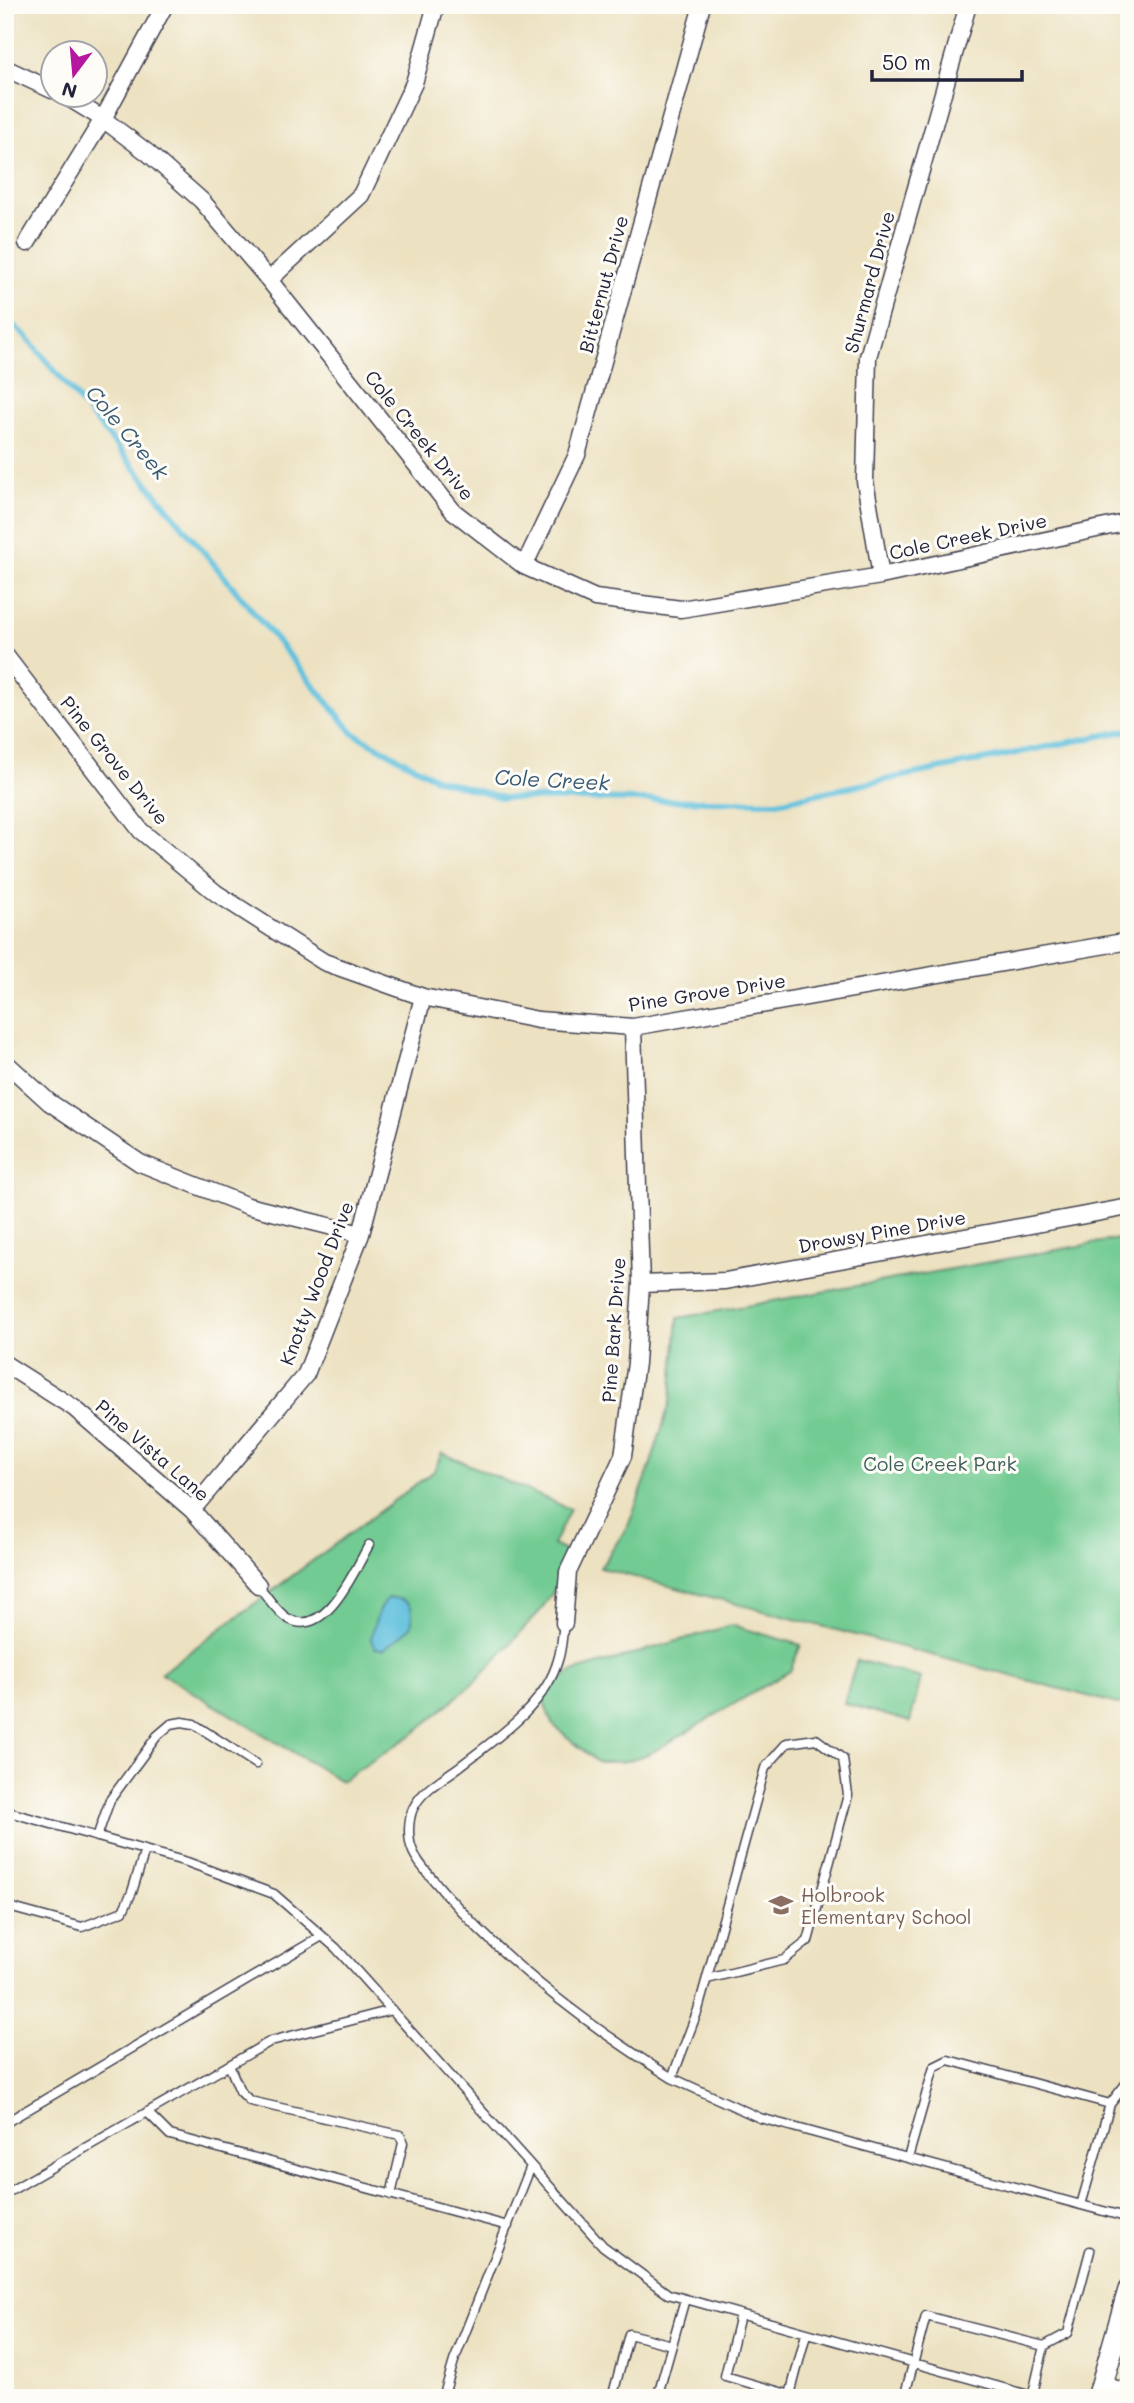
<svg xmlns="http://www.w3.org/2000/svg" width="1134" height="2403" font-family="Mali,sans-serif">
<rect width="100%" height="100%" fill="#fdfcf7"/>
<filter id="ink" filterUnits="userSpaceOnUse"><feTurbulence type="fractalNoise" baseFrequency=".0143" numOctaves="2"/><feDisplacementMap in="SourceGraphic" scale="14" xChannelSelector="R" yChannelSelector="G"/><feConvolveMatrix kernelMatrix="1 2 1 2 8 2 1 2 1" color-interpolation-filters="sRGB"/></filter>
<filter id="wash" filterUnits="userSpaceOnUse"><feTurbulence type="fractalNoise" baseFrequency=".00686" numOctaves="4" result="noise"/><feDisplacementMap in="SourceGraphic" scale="28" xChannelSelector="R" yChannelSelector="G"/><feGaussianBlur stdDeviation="1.57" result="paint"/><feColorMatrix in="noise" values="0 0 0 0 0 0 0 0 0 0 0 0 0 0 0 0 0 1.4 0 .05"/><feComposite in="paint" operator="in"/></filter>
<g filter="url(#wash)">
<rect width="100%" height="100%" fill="#ece1c0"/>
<path fill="#72cb92" stroke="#4a7666" stroke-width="2" d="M1129,1237V1707L600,1568L628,1526L648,1473L671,1399L678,1318Z
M442,1453L570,1509L553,1545L576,1556L542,1609L478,1679L416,1732L341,1781L161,1673L434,1471Z
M732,1625L801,1645L790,1671L649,1754L622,1762H597L552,1724L540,1691L572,1672Z
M857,1660L921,1678L910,1722L844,1703Z"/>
<path fill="#5fc0dd" stroke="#40718c" stroke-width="2" d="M388,1598C410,1598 415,1605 411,1627L384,1649L375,1648L371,1639C375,1624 376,1610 388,1598Z"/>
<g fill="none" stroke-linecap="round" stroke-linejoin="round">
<path stroke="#5fc0dd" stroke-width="6" d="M5,319L26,336L353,733L437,779L502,798L777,802L1129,730"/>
</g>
</g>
<g filter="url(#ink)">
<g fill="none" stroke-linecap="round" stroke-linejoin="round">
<g stroke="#403f4f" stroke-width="11">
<path id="service" d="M258,1585C266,1595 276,1611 287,1618C325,1641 354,1571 369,1545
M564,1623C562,1635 562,1648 558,1660C545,1707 496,1738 459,1767C444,1778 424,1789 415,1805C409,1814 408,1831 410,1842C413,1860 431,1876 442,1890C508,1965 587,2025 672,2078
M5,1811L187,1862L274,1894L336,1948L603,2246L668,2294L1039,2398
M97,1837L110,1800L157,1736L171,1724L182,1722L194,1724L256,1764
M5,1906L82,1927L123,1911L132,1892L145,1850
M707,1979L784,1960L808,1941L848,1795L843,1759L816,1739L787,1743L765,1768L698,2010L672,2078L760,2118L1129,2218
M229,2065L240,2091L250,2101L400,2135L403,2143L391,2195
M147,2112L170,2135L508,2226
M5,2123L322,1936
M908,2158L934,2067L948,2060L1110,2104
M5,2194L271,2041L392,2010
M1081,2205L1110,2104L1129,2080
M740,2315L725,2376L801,2398
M790,2395L806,2334
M443,2398L454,2361L531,2166
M612,2398L629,2334L672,2345
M657,2398L685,2299
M904,2398L926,2316L1044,2346
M1032,2398L1044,2346L1068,2333L1090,2251"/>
</g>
<g stroke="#403f4f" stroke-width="19">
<path id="minor" d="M5,68L52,90
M62,94L103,119L148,153L202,201L269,280L453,511L524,566L595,598L681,609L881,576L1129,522
M27,243L103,119L165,5
M269,280L361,195L414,83L436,5
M524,566L577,455L702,5
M881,576L865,481L868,357L968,5
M5,655L141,831L216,893L324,962L423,997L538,1020L633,1027L1129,941
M5,1062L49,1102L140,1163L248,1206L361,1234
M641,1284L725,1281L1129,1207
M5,1364L74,1408L192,1510L258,1585
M192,1510L306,1374L361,1234L423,997
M564,1623L568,1572L623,1456L636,1363L641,1284L633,1027"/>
</g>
<g stroke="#403f4f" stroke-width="24">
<path id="tertiary" d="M1101,2387L1129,2395
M1098,2398L1129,2290"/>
</g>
<use href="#service" stroke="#fff" stroke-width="8"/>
<use href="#minor" stroke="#fff" stroke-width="16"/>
<use href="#tertiary" stroke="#fff" stroke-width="21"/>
</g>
</g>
<defs>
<g id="school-bare" transform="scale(1.89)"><path d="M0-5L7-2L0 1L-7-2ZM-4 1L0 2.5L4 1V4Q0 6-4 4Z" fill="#8d6e63" stroke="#fdfcf7" stroke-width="2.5" paint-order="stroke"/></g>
</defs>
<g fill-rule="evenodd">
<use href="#school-bare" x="781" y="1905"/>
</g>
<g text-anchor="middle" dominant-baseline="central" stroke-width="6" stroke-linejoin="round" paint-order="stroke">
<g font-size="19" fill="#22223b" stroke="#fdfcf7">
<text transform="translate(869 282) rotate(-75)">Shurmard Drive</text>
<text transform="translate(603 284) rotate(-75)">Bitternut Drive</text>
<text transform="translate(420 435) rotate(51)">Cole Creek Drive</text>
<text transform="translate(968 536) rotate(-12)">Cole Creek Drive</text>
<text transform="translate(115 760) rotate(51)">Pine Grove Drive</text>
<text transform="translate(707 992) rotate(-9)">Pine Grove Drive</text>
<text transform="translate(882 1231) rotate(-10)">Drowsy Pine Drive</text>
<text transform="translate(316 1283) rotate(-69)">Knotty Wood Drive</text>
<text transform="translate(613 1330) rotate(-86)">Pine Bark Drive</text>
<text transform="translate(153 1450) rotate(41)">Pine Vista Lane</text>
</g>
<g font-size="19" fill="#3e5d59" stroke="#fdfcf7">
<text x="940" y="1463">Cole Creek Park</text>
</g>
<g font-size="19" fill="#785e54" stroke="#fdfcf7" text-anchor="start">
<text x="801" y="1894">Holbrook<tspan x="801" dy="22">Elementary School</tspan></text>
</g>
<g font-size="21" font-style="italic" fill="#375974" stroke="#fdfcf7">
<text transform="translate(128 432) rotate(50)">Cole Creek</text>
<text transform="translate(552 779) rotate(3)">Cole Creek</text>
</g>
</g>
<rect width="1134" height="2403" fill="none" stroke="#fdfcf7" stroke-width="28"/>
<g transform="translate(74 74) rotate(196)"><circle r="33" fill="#fdfcf7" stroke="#a5a5ac" stroke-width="2"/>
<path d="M0-5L12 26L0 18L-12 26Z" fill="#b5179e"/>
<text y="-10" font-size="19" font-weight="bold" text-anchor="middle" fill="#22223b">N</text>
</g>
<path d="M872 70v10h150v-10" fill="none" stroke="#22223b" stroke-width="3.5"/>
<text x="882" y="70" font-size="21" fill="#22223b" stroke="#fdfcf7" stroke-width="5" paint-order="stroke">50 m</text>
</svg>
